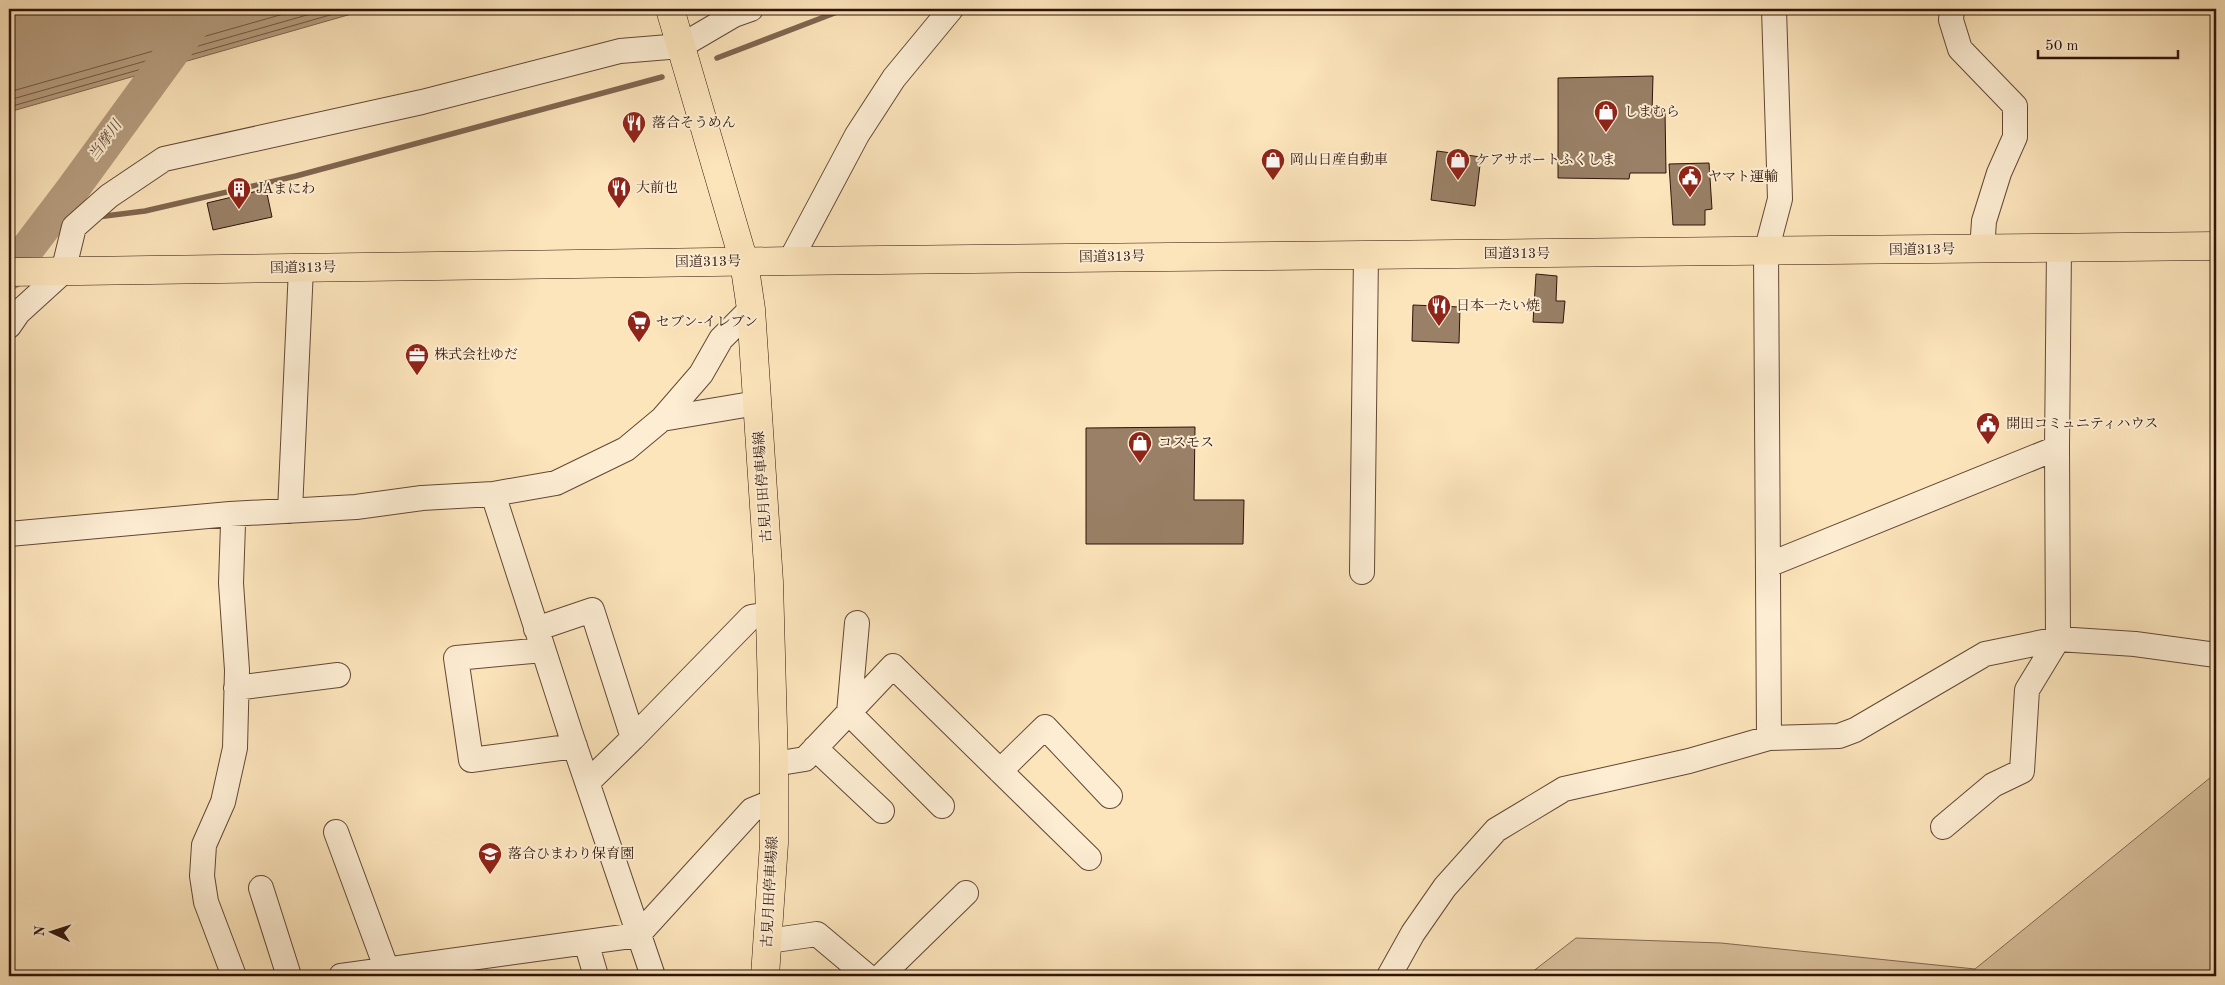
<svg xmlns="http://www.w3.org/2000/svg" width="2225" height="985" font-family="'Old Standard TT','Noto Serif JP',serif">
<rect width="100%" height="100%" fill="#fce4bb"/>
<filter id="stains"><feTurbulence type="fractalNoise" baseFrequency=".004" numOctaves="4"/><feColorMatrix values="0 0 0 0 .2 0 0 0 0 .09 0 0 0 0 .02 0 0 0 .5 -.17"/></filter>
<radialGradient id="worn" r=".72"><stop offset=".6" stop-color="#630" stop-opacity="0"/><stop offset="1" stop-color="#630" stop-opacity=".3"/></radialGradient>
<path fill="#d9c19d" stroke="#846a54" d="M2216,773V976H1527L1576,938L1721,943L1975,969Z"/>
<path fill="#b69d7f" stroke="#806650" d="M9,9H369L9,112Z"/>
<g fill="none" stroke-linecap="round" stroke-linejoin="round">
<path stroke="#725844" stroke-width="1" d="M9,92L301,9
M9,100L328,9
M9,107L351,9"/>
<path stroke="#806650" stroke-width="5.5" d="M717,58L845,9
M97,217L145,211L296,176L662,77
M45,225L71,221"/>
<path stroke="#b69d7f" stroke-width="34" d="M9,273L72,190L204,9"/>
</g>
<path fill="#998066" stroke="#2e140a" d="M1653,76L1652,112L1665,111L1666,173H1630L1629,179L1558,178V78Z
M1437,151L1481,157L1475,206L1431,200Z
M1709,163L1712,209L1705,210V225H1673L1669,164Z
M266,189L272,217L213,230L207,203Z
M1536,274L1557,276L1556,301H1565L1563,323L1533,322Z
M1413,305L1460,307L1459,343L1412,341Z
M1195,427L1194,500H1244L1243,544H1086V428Z"/>
<g fill="none" stroke-linecap="round" stroke-linejoin="round">
<g stroke="#624836" stroke-width="26">
<path id="minor" d="M1952,9L1951,20L1960,49L2015,106V137L1999,173L1984,221L1982,250
M790,261L857,135L894,78L951,9
M9,326L18,313L63,272L74,227L109,196L164,159L422,102L620,51L681,46L734,15L751,9
M662,419L757,403
M493,494L570,732L653,976
M290,511L301,268
M230,514L233,524L231,583L237,670L235,748L223,802L204,845L202,876L206,902L234,976
M9,534L230,514L356,507L422,498L493,494L556,483L626,449L662,419L701,374L721,339L751,309
M1768,565L2057,448
M1362,572L1366,255
M857,623L849,713L942,806
M536,629L592,610L633,738L588,782
M543,650L456,658L471,760L575,746
M236,688L338,675
M633,738L751,617L769,614
M1769,738L1766,252L1780,199L1774,9
M815,748L882,811
M774,764L805,759L893,666L1089,858
M1000,771L1045,727L1110,796
M1943,827L1993,785L2022,771L2027,690L2058,639L2057,448L2059,248
M336,832L387,970
M261,888L289,976
M768,941L817,934L867,976
M586,942L596,976
M341,976L638,935L752,810L774,801
M881,976L966,893
M1389,976L1413,933L1445,887L1496,830L1564,789L1689,761L1769,738L1839,736L1855,730L1985,654L2058,639L2135,644L2216,655"/>
</g>
<g stroke="#2e140a" stroke-width="29">
<path id="major" d="M670,9L744,262L751,309L769,582L774,764V843L765,976"/>
</g>
<g stroke="#2e140a" stroke-width="29">
<path id="highway" d="M9,272L790,261L2216,246"/>
</g>
<use href="#minor" stroke="#fdedd3" stroke-width="24"/>
<use href="#major" stroke="#fce4bb" stroke-width="28"/>
<use href="#highway" stroke="#fce4bb" stroke-width="28"/>
</g>
<defs>
<g id="shop-pin" transform="scale(1.25)"><path d="M0 17L-7.5 6A9.5 9.5 0 1 1 7.5 6Z" fill="#8f2418" stroke="#fdedd3"/><path d="M-5-2.5h2.3a2.7 3.5 0 0 1 5.4 0H5L5.5 6h-11ZM-1.5-2.5h3a1.5 2.3 0 0 0-3 0Z" fill="#fff"/></g>
<g id="restaurant-pin" transform="scale(1.25)"><path d="M0 17L-7.5 6A9.5 9.5 0 1 1 7.5 6Z" fill="#8f2418" stroke="#fdedd3"/><path d="M-5-6h1v4h1v-4h1v4h1v-4h1v5L-1.5 .5V6h-2V.5L-5-1ZM5-6V6H3V1.5H1.5Q1.5-4 5-6Z" fill="#fff"/></g>
<g id="civic-pin" transform="scale(1.25)"><path d="M0 17L-7.5 6A9.5 9.5 0 1 1 7.5 6Z" fill="#8f2418" stroke="#fdedd3"/><path d="M-.6-6.5H3V-4.5H.6V-3L4-1V1h2V6H-6V1h2V-1L-.6-3ZM-1.2 2.5V6h2.4V2.5Z" fill="#fff"/></g>
<g id="building-pin" transform="scale(1.25)"><path d="M0 17L-7.5 6A9.5 9.5 0 1 1 7.5 6Z" fill="#8f2418" stroke="#fdedd3"/><path d="M-4-6H4V6H1V3H-1V6H-4ZM-2.5-4.3h1.7v1.8h-1.7ZM.8-4.3h1.7v1.8H.8ZM-2.5-1h1.7V.8h-1.7ZM.8-1h1.7V.8H.8Z" fill="#fff"/></g>
<g id="supermarket-pin" transform="scale(1.25)"><path d="M0 17L-7.5 6A9.5 9.5 0 1 1 7.5 6Z" fill="#8f2418" stroke="#fdedd3"/><path d="M-6-5.5h2.5l.6 2H6L4.5 2H-2.5L-4.4-4H-6ZM-1.5 3.2a1.3 1.3 0 1 0 .1 0ZM3 3.2a1.3 1.3 0 1 0 .1 0Z" fill="#fff"/></g>
<g id="office-pin" transform="scale(1.25)"><path d="M0 17L-7.5 6A9.5 9.5 0 1 1 7.5 6Z" fill="#8f2418" stroke="#fdedd3"/><path d="M-6-3h4V-5.5h4V-3h4V5H-6ZM-1-4.5V-3h2v-1.5ZM-6 0V1H6V0Z" fill="#fff"/></g>
<g id="school-pin" transform="scale(1.25)"><path d="M0 17L-7.5 6A9.5 9.5 0 1 1 7.5 6Z" fill="#8f2418" stroke="#fdedd3"/><path d="M0-5L7-2L0 1L-7-2ZM-4 1L0 2.5L4 1V4Q0 6-4 4Z" fill="#fff"/></g>
</defs>
<g fill-rule="evenodd">
<use href="#shop-pin" x="1606" y="112"/>
<use href="#restaurant-pin" x="634" y="123"/>
<use href="#shop-pin" x="1273" y="160"/>
<use href="#shop-pin" x="1458" y="160"/>
<use href="#civic-pin" x="1690" y="177"/>
<use href="#restaurant-pin" x="619" y="188"/>
<use href="#building-pin" x="239" y="189"/>
<use href="#restaurant-pin" x="1439" y="306"/>
<use href="#supermarket-pin" x="639" y="322"/>
<use href="#office-pin" x="417" y="355"/>
<use href="#civic-pin" x="1988" y="424"/>
<use href="#shop-pin" x="1140" y="443"/>
<use href="#school-pin" x="490" y="854"/>
</g>
<g text-anchor="middle" dominant-baseline="central" stroke-width="4" stroke-linejoin="round" paint-order="stroke">
<g font-size="14" fill="#2e140a" stroke="#fdedd3" text-anchor="start">
<text x="1624" y="112">しまむら</text>
<text x="652" y="123">落合そうめん</text>
<text x="1290" y="160">岡山日産自動車</text>
<text x="1476" y="160">ケアサポートふくしま</text>
<text x="1708" y="177">ヤマト運輸</text>
<text x="636" y="188">大前也</text>
<text x="256" y="189">JAまにわ</text>
<text x="1456" y="306">日本一たい焼</text>
<text x="656" y="322">セブン-イレブン</text>
<text x="434" y="355">株式会社ゆだ</text>
<text x="2006" y="424">開田コミュニティハウス</text>
<text x="1158" y="443">コスモス</text>
<text x="508" y="854">落合ひまわり保育園</text>
</g>
<g font-size="14" fill="#2e140a" stroke="#fdedd3">
<text transform="translate(1922 250) rotate(-1)">国道313号</text>
<text x="1517" y="254">国道313号</text>
<text transform="translate(1112 257) rotate(-1)">国道313号</text>
<text transform="translate(708 262) rotate(-1)">国道313号</text>
<text transform="translate(303 268) rotate(-1)">国道313号</text>
<text transform="translate(763 487) rotate(-94)">古見月田停車場線</text>
<text transform="translate(770 892) rotate(-87)">古見月田停車場線</text>
</g>
<g font-size="15" font-style="italic" fill="#644b39" stroke="#fdedd3">
<text transform="translate(106 141) rotate(-54)">当摩川</text>
</g>
</g>
<rect width="2225" height="985" fill="none" stroke="#fce4bb" stroke-width="30"/>
<rect x="10" y="10" width="2205" height="965" fill="none" stroke="#2e140a" stroke-width="2.5"/>
<rect x="15" y="15" width="2195" height="955" fill="none" stroke="#2e140a"/>
<g transform="translate(52 932) rotate(274)" stroke="#fdedd3" stroke-width="4" paint-order="stroke">
<path d="M0-4L9 19L0 12L-9 19Z" fill="#2e140a"/>
<text y="-8" font-size="14" font-weight="bold" text-anchor="middle" fill="#2e140a">N</text>
</g>
<path d="M2038 50v8h140v-8" fill="none" stroke="#2e140a" stroke-width="2.5"/>
<text x="2045" y="50" font-size="15" fill="#2e140a" stroke="#fdedd3" stroke-width="4" paint-order="stroke">50 m</text>
<rect width="100%" height="100%" filter="url(#stains)"/>
<rect width="100%" height="100%" fill="url(#worn)"/>
</svg>
